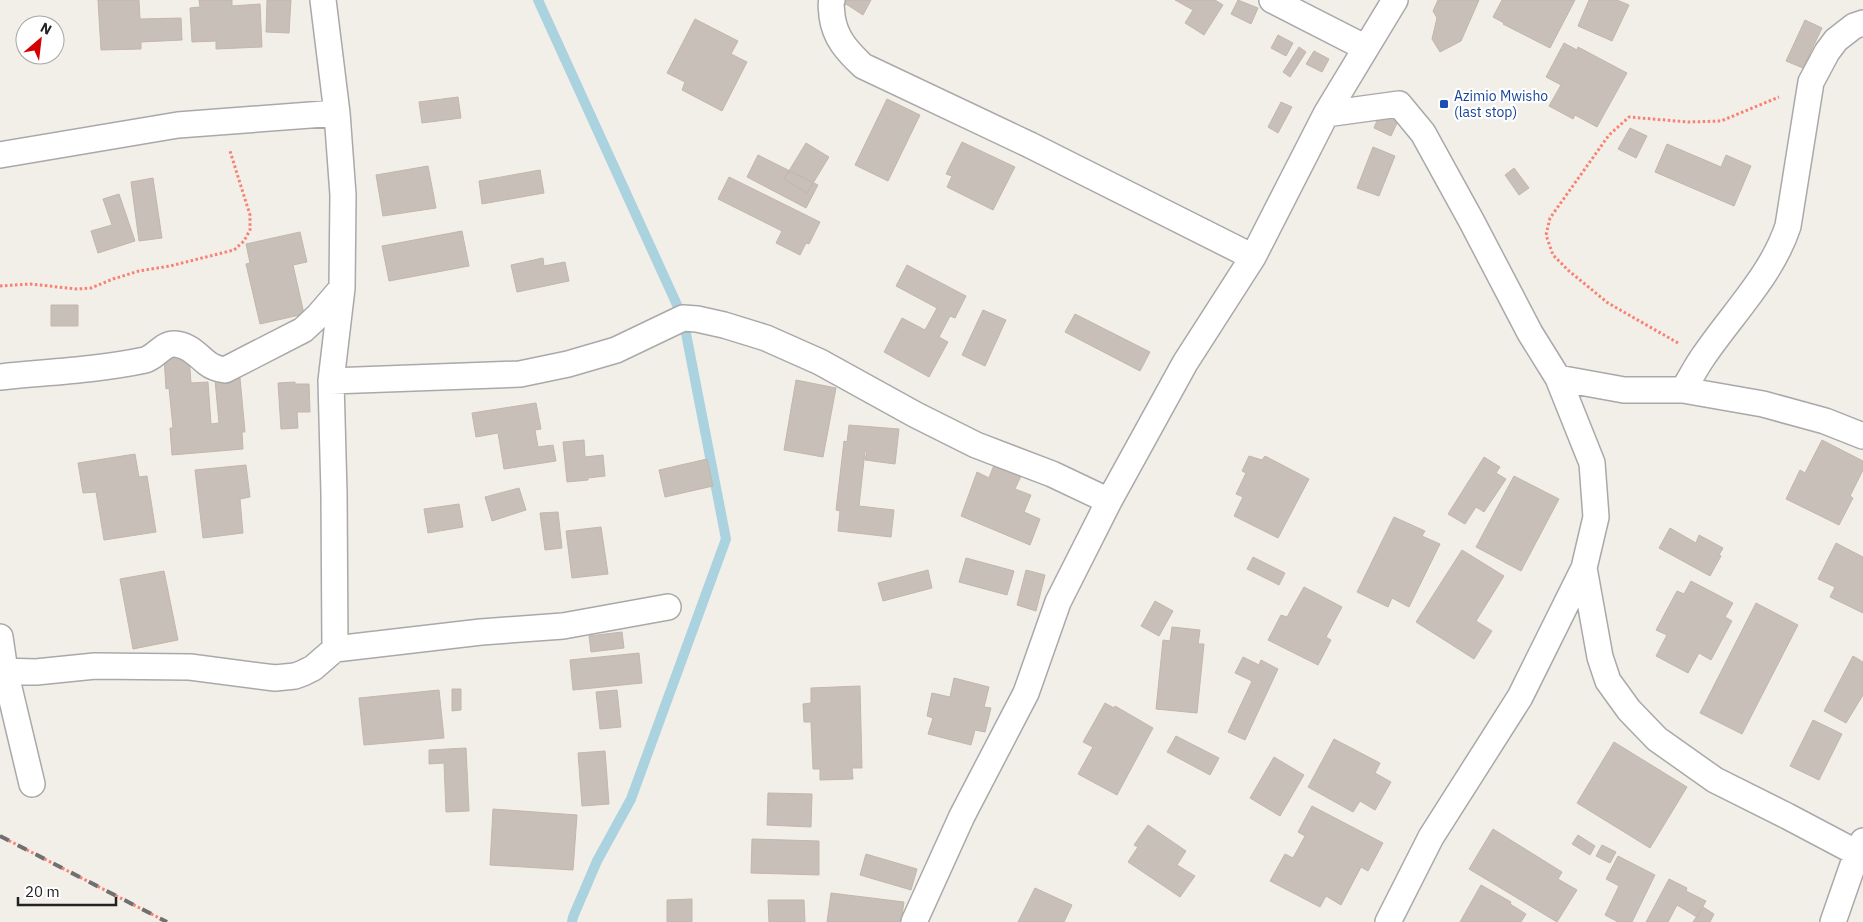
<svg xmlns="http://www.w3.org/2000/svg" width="1863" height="922" font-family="'IBM Plex Sans',sans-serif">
<rect width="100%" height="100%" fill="#f2efe9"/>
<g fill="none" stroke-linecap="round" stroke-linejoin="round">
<path stroke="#aad3df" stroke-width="10" d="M538,0L683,318L726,539L631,799L597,861L573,917L572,922"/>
</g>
<path fill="#c7bfb8" stroke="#c4b6ab" d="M98,0H139L140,19L181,18L182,40L141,42V49L101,50Z
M199,0H232V6L260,4L262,47L216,49V41L192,42L190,8L200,7Z
M267,0H291L289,33L266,32Z
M829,0H871L863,15L846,4L843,8Z
M1175,0H1215L1223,5L1204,35L1185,23L1193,10Z
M1238,0L1258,8L1251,24L1231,14Z
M1438,0H1479L1461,41L1440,52L1432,39L1437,18L1433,11Z
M1502,0H1575L1550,48L1503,24L1504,23L1493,17Z
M1589,0H1617L1629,5L1612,41L1578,26Z
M695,19L738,41L731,54L747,62L722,111L682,90L685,82L667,73Z
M1805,20L1822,28L1803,68L1786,61Z
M1278,35L1293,43L1286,56L1271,48Z
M1564,43L1577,50L1578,47L1627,73L1597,127L1575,115L1573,119L1549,106L1561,85L1546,77Z
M1299,47L1306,52L1290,77L1283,72Z
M1314,51L1329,59L1322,72L1306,64Z
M458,97L461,118L422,123L419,102Z
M887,99L920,115L888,181L855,165Z
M1281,102L1292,107L1278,133L1268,127Z
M1380,113L1398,121L1391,136L1374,128Z
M1630,128L1647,136L1636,158L1618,149Z
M962,142L1015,167L993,210L947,187L952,176L946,174Z
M806,143L829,157L807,193L784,179Z
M1667,144L1721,167L1726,155L1751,166L1734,206L1655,172Z
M1373,147L1395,156L1379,196L1357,188Z
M758,155L818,185L806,208L747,177Z
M428,166L436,208L383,216L376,175Z
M1514,168L1529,188L1519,195L1505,175Z
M540,170L544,193L482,204L479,181Z
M729,177L820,222L809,244L806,243L800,255L776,243L782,231L718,199Z
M153,178L162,238L139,241L131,182Z
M119,194L135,241L98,253L91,231L112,225L103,199Z
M462,231L469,266L389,281L382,246Z
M300,232L307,262L293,265L304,314L260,324L246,264L250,263L246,244Z
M543,258L544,266L565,262L569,281L517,292L511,265Z
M907,265L966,296L955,318L950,316L939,337L948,342L929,377L884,352L902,318L925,330L937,308L896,286Z
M51,305H78V326H51Z
M983,310L1006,320L985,366L962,355Z
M1075,314L1150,352L1140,371L1065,332Z
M189,356L191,383L208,382L211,424L219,423L215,380L240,378L245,432H242L243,449L172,455L170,428H173L169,388L166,389L164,357Z
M796,380L836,388L823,457L784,450Z
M295,382V384H309L310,412H297L298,428L281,429L278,383Z
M536,403L541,429L535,430L538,447L553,445L556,461L504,469L498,433L476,437L472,413Z
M849,425L899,429L895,464L865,460L867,451H865L859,506L894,510L891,537L838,531L840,511L836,510L844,441L847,442Z
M584,440L585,457L603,455L605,476L588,478V480L567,482L563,442Z
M1822,440L1863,461V470L1850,496L1853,498L1839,525L1786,499L1800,470L1805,473Z
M135,454L139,477L147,476L156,532L104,540L96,492L83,493L78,463Z
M1249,456L1262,460L1265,456L1309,479L1278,538L1234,516L1243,497L1236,494L1246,473L1242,471Z
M1484,457L1500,467L1496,473L1506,479L1484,512L1476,507L1465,524L1448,514Z
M707,459L713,486L665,497L659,470Z
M246,465L250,497L240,499L243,533L203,538L195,470Z
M994,465L1021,476L1015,489L1031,495L1024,512L1040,519L1030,545L961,516L977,472L989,478Z
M1514,476L1559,499L1521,571L1476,547Z
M519,488L526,510L492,521L485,497Z
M459,504L463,527L428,533L424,509Z
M558,512L562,548L545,550L540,513Z
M1394,517L1425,531L1422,536L1440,544L1409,607L1392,598L1388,607L1357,592Z
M601,527L608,574L572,578L566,531Z
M1670,528L1696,543L1699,535L1723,548L1719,555L1721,556L1710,576L1659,548Z
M1836,543L1863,557V613L1830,597L1835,587L1818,579Z
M1462,550L1504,576L1476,621L1492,631L1474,659L1416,622Z
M1253,557L1285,573L1279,585L1247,569Z
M966,558L1014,571L1007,595L959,582Z
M928,570L932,588L883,601L878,583Z
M1026,570L1045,575L1036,611L1017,605Z
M164,571L178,640L133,649L120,579Z
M1691,581L1733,603L1725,617L1732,621L1711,660L1699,653L1688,673L1656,656L1667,635L1656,630L1677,591L1684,594Z
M1304,587L1342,607L1326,637L1331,640L1318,665L1268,640L1281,615L1287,617Z
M1155,601L1173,611L1159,636L1141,626Z
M1756,603L1798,625L1742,734L1700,713Z
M1172,627L1200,630L1198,644H1204L1197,713L1156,709L1163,640L1170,641Z
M622,632L624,648L591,652L589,636Z
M639,653L642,683L573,690L570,660Z
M1853,656L1863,662V695L1846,723L1824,711Z
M1243,657L1259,665L1261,660L1278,669L1245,740L1228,732L1252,681L1235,673Z
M954,678L989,687L984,707L991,708L985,732L975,730L971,745L928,734L933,718L927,716L932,693L950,697Z
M860,686L862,768H852L853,779L820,780V769H813L811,722H804L803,704L811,703V688Z
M452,689H461V710L452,711Z
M439,690L444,738L364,745L359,698Z
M617,690L621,727L600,729L596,692Z
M1105,703L1114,708L1115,706L1153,728L1117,795L1078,774L1093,747L1083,742Z
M1813,720L1842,734L1819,780L1790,766Z
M1176,736L1219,758L1210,775L1167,752Z
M1334,739L1380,763L1375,773L1391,782L1375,810L1360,801L1353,812L1308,787Z
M1614,742L1687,787L1650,848L1577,803Z
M466,748L469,811L446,812L444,763L429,764V750Z
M605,751L609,804L582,806L578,753Z
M1274,757L1304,775L1280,816L1250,798Z
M768,793L812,794L811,827L767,825Z
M1312,806L1383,843L1368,871L1361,867L1341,905L1326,896L1320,907L1270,881L1285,854L1293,858L1305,836L1298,832Z
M493,809L577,815L573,870L490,865Z
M1148,825L1186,851L1177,865L1195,876L1180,897L1128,862L1138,847L1134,845Z
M1493,829L1562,872L1558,879L1577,890L1557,922L1469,869Z
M1578,835L1595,846L1590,855L1572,844Z
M752,839L819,841V875L751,873Z
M1602,845L1616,852L1610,863L1596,856Z
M866,854L917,869L911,890L860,875Z
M1618,856L1655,875L1632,922H1618L1605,915L1619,886L1606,879Z
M1669,879L1687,888L1686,891L1706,901L1697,917L1677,905L1668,922H1646Z
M1481,885L1511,902L1510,904L1526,914L1521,922H1460Z
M1035,888L1072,905L1064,922H1018Z
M831,893L904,902L901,922H827Z
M692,899V922H667V900Z
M768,900H804L805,922H769Z
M1703,907L1714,914L1710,922H1693Z"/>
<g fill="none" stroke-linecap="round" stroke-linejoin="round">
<g stroke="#a9a9a9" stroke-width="28">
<path id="minor" d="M832,0C830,5 832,10 832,16C835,38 847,51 863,66L1030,145L1253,257
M1272,0L1366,48
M1326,114L1399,104L1423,133L1472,222L1530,333L1558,378L1592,463L1596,517L1584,568L1520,697L1431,837L1388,922
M0,155L178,125L337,113
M0,377C48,372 98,370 145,360C156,357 163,343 175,344C189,345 197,355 207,363C212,367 218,369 225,370L303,330L318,316L342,288
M1558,378L1624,390H1683L1763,404L1825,421L1863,436
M331,381L520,374L568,364L616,350L683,318L697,319L724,325L766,338L820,362L916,415L976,445L1052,474L1109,501
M1683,390C1690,379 1696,367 1703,357C1732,314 1772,275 1788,226L1811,82L1827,52L1836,40L1854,26L1863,23
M1584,568L1600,657L1608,681L1629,710L1657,739L1715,780L1787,816L1857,853
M0,637L5,671L32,784
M335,649L481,632L563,626L668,607
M0,671L36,672L95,666L190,667L275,678L295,676L303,673L313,668L335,649L334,493L331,381L342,288L343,195L337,113L323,0
M914,922L962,816L1026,693L1058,602L1109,501L1185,363L1253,257L1326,114L1395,0
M1833,922L1857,853L1863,841"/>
</g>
<path stroke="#fa8072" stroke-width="3" stroke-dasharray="2.5 2.5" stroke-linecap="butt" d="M0,286L30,284L77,289L91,288L113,279L139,271L170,266L234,250L244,241L250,230V215L230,151
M1678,343L1608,303L1569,271L1553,255L1546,235L1550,218L1609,135L1629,117L1688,122L1721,121L1779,97
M0,836L167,922"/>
<use href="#minor" stroke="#fff" stroke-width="25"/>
<path stroke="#707070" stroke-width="4" stroke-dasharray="10 10" stroke-linecap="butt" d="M0,836L167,922"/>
</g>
<rect fill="#1a4fb4" stroke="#fff" stroke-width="2" x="1439" y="99" width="10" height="10" rx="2.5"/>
<g text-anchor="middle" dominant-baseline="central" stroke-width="4.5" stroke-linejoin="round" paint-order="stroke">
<g font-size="14" fill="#164399" stroke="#fff" text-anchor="start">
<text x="1454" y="96">Azimio Mwisho<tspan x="1454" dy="16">(last stop)</tspan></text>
</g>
</g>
<g transform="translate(40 40) rotate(28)"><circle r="24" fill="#ffffff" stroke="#a7a7a7"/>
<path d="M0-4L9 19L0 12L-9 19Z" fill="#d40000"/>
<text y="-8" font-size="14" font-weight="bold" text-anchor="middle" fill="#222222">N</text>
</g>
<path d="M18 897v8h98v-8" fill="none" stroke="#222222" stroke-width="2.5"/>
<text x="25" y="897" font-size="15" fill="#222222" stroke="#ffffff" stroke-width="4" paint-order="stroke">20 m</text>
</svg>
